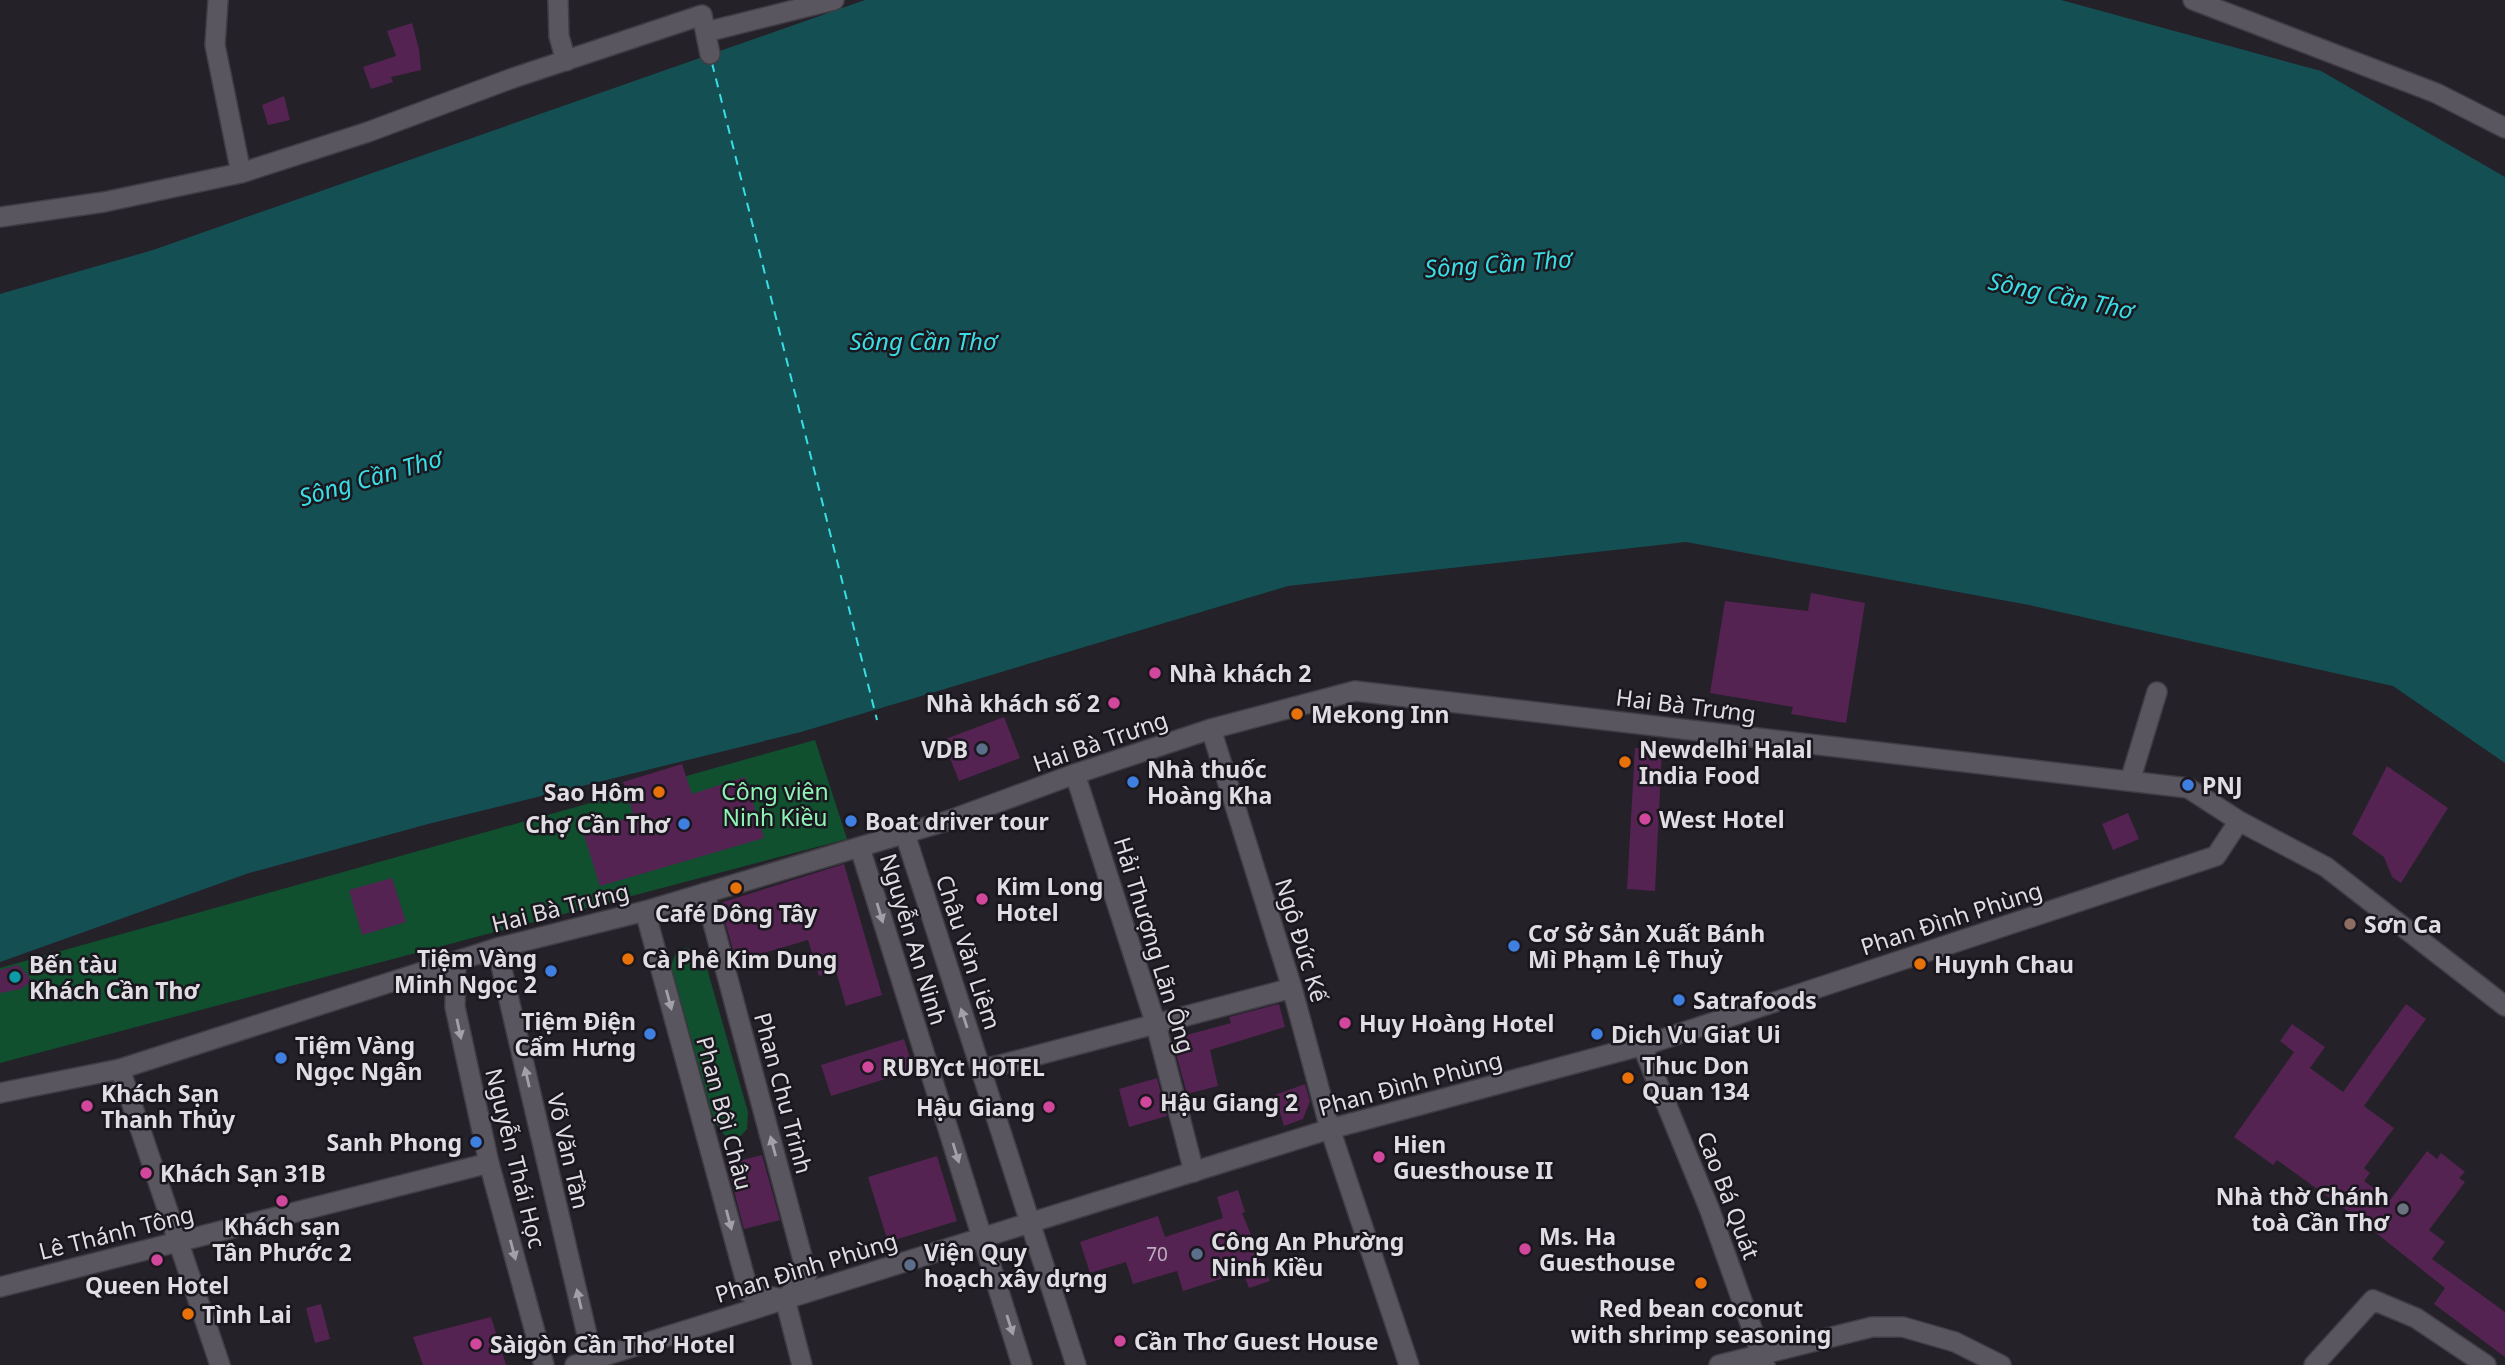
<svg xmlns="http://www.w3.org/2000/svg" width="2505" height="1365" font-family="'Noto Sans',sans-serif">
<rect width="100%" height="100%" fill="#242129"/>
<path fill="#10502f" d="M815,740L847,839L0,1063V968Z
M684,948L695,950L704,958L748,1112L747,1129L738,1139C725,1140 720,1130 714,1121L671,965L676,953Z"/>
<path fill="#145053" d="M865,0H2061L2321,71L2505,177V763L2393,686L2029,605L1686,542L1288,586L801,732L428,824L249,873L0,962V294L153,250Z"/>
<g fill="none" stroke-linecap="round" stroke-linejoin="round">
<path stroke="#39dee4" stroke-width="2" stroke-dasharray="9 7" stroke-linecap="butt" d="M712,63L877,720"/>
</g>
<path fill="#542352" d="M412,23L419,49L421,70L391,77L393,82L371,89L363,67L396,56L387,31Z
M284,96L290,120L268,125L262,105Z
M1811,593L1865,603L1846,723L1791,714L1793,707L1710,693L1725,601L1808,611Z
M1004,717L1020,758L959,781L943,740Z
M1635,748L1662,750L1655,891L1627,889Z
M682,764L692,794L745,777L764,838L600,886L583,832L634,816L623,782Z
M2387,766L2448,808L2401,883L2392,877L2384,857L2352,834Z
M2128,813L2139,839L2113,850L2102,824Z
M844,864L882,995L846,1006L836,971L819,976L808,940L736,961L720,903Z
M392,878L406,922L362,935L349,890Z
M18,965L27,974L31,981L21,989L0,993V970Z
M1279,1004L1285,1027L1210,1050L1218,1086L1187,1094L1172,1039L1231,1023L1229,1017Z
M2406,1004L2426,1019L2364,1106L2394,1128L2364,1168L2370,1173L2364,1181L2390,1200L2427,1151L2437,1159L2441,1153L2465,1172L2459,1178L2465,1182L2429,1230L2445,1242L2432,1259L2505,1312V1357L2434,1304L2445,1288L2356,1217L2277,1160L2273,1165L2234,1137L2294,1052L2280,1041L2292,1024L2325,1047L2310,1068L2343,1092Z
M904,1039L914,1070L831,1096L821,1065Z
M1157,1078L1167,1116L1129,1127L1119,1089Z
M1305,1084L1310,1101L1303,1119L1284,1126L1275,1095Z
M762,1155L780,1220L744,1229L727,1164Z
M937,1156L957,1221L888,1242L868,1177Z
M1238,1190L1245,1212L1242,1213L1270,1281L1249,1288L1243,1272L1183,1291L1177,1271L1133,1284L1126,1262L1090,1273L1080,1242L1158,1216L1165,1237L1223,1218L1217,1197Z
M321,1304L330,1339L315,1343L306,1308Z
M491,1317L506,1365H423L413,1337Z"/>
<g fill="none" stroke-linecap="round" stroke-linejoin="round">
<g stroke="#403d44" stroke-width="22">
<path id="minor" d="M218,0L215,45L241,173
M558,0L559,36L566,61
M2193,0L2436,93L2505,128
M706,32L834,0
M0,217L104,202L241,173L368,132L513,78L702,15L710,54
M1211,729L1292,988L1330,1129L1409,1365
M1075,774L1156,1025L1194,1172
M2130,781L2157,692
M705,893L807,1275L785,1299
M645,911L749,1293L785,1299
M1642,1045L1709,1208L1765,1365
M120,1069L220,1365
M981,1070L1292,988
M0,1287L489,1163
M785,1299L802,1365
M1719,1365L1872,1327H1903L1955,1342L2001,1365
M2314,1365L2373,1300L2416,1318L2486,1365"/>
</g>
<g stroke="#403d44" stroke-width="22">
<path id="tertiary" d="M905,834L1076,1365
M860,848L1022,1365
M497,948L594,1365
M456,961L455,1007L489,1163L544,1365
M0,1093L120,1069L497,948L645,911L950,820L1075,774L1211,729L1355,691L2188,788L2239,821L2326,867L2505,1006
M575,1365L1330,1129L1651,1043L2216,856L2239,821"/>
</g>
<use href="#minor" stroke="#5a5660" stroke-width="19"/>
<use href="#tertiary" stroke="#5a5660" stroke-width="19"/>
</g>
<defs><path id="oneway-solid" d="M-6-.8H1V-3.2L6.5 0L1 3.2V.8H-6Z" transform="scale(1.75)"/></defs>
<g fill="#a4a0a8">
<use href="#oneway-solid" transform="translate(880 913) rotate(73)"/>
<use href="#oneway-solid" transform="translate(669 1000) rotate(75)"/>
<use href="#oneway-solid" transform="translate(964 1018) rotate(-108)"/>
<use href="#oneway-solid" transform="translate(459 1029) rotate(78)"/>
<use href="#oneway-solid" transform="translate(527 1077) rotate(-103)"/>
<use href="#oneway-solid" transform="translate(773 1146) rotate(-105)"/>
<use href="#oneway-solid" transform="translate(956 1153) rotate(73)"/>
<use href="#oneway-solid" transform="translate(729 1220) rotate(75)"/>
<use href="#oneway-solid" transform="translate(513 1250) rotate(75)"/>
<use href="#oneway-solid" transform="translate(579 1299) rotate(-103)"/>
<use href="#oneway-solid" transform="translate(1010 1325) rotate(72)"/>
</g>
<g fill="#d1479c" stroke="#1b171f" stroke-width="2.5">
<circle cx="1155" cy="673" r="7"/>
<circle cx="1114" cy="703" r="7"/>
<circle cx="1645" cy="819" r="7"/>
<circle cx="982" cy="899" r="7"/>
<circle cx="1345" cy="1023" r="7"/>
<circle cx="868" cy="1067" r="7"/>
<circle cx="1146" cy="1102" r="7"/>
<circle cx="87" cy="1106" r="7"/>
<circle cx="1049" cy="1107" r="7"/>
<circle cx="1379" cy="1157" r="7"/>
<circle cx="146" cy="1173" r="7"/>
<circle cx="282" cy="1201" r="7"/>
<circle cx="1525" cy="1249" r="7"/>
<circle cx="157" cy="1260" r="7"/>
<circle cx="1120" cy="1341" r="7"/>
<circle cx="476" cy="1344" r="7"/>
</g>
<g fill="#e8710a" stroke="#1b171f" stroke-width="2.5">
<circle cx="1297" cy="714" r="7"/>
<circle cx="1625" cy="762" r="7"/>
<circle cx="659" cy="792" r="7"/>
<circle cx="736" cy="888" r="7"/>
<circle cx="628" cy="959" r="7"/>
<circle cx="1920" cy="964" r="7"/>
<circle cx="1628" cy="1078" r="7"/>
<circle cx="1701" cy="1283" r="7"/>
<circle cx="188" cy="1314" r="7"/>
</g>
<g fill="#5c6f8a" stroke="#1b171f" stroke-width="2.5">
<circle cx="982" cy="749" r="7"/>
<circle cx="1197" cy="1254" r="7"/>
<circle cx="910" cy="1265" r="7"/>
</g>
<g fill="#3f7fe0" stroke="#1b171f" stroke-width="2.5">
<circle cx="1133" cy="782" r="7"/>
<circle cx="2188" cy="785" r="7"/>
<circle cx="851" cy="821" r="7"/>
<circle cx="684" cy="824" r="7"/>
<circle cx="1514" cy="946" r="7"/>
<circle cx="551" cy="971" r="7"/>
<circle cx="1679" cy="1000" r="7"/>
<circle cx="650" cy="1034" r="7"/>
<circle cx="1597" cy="1034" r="7"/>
<circle cx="281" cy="1058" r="7"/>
<circle cx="476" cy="1142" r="7"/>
</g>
<circle fill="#8d6e63" stroke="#1b171f" stroke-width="2.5" cx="2350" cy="924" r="7"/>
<circle fill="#0f9aa8" stroke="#1b171f" stroke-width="2.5" cx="15" cy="977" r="7"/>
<circle fill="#6b7280" stroke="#1b171f" stroke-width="2.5" cx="2403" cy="1209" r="7"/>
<g text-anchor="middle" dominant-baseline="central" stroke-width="5" stroke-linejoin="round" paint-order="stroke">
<g font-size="19" fill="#bdaebf">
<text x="1157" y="1254">70</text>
</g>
<g font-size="23" font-weight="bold" fill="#e0dde3" stroke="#1b171f" text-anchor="start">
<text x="1169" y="673">Nhà khách 2</text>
<text x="1100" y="703" text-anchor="end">Nhà khách số 2</text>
<text x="1311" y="714">Mekong Inn</text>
<text x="968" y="749" text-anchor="end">VDB</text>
<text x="1639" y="749">Newdelhi Halal<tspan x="1639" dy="26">India Food</tspan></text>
<text x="1147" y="769">Nhà thuốc<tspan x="1147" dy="26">Hoàng Kha</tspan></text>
<text x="2202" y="785">PNJ</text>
<text x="645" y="792" text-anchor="end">Sao Hôm</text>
<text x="1659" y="819">West Hotel</text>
<text x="865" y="821">Boat driver tour</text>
<text x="670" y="824" text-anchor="end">Chợ Cần Thơ</text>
<text x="996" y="886">Kim Long<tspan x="996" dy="26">Hotel</tspan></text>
<text x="736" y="913" text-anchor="middle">Café Dông Tây</text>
<text x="2364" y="924">Sơn Ca</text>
<text x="1528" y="933">Cơ Sở Sản Xuất Bánh<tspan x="1528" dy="26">Mì Phạm Lệ Thuỷ</tspan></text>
<text x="537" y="958" text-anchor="end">Tiệm Vàng<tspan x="537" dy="26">Minh Ngọc 2</tspan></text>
<text x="642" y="959">Cà Phê Kim Dung</text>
<text x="29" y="964">Bến tàu<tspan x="29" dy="26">Khách Cần Thơ</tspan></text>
<text x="1934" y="964">Huynh Chau</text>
<text x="1693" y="1000">Satrafoods</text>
<text x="636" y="1021" text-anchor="end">Tiệm Điện<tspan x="636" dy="26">Cẩm Hưng</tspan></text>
<text x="1359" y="1023">Huy Hoàng Hotel</text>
<text x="1611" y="1034">Dich Vu Giat Ui</text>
<text x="295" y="1045">Tiệm Vàng<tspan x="295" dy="26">Ngọc Ngân</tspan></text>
<text x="1642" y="1065">Thuc Don<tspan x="1642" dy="26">Quan 134</tspan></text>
<text x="882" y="1067">RUBYct HOTEL</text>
<text x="101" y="1093">Khách Sạn<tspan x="101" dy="26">Thanh Thủy</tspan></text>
<text x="1160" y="1102">Hậu Giang 2</text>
<text x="1035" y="1107" text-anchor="end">Hậu Giang</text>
<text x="462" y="1142" text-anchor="end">Sanh Phong</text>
<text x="1393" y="1144">Hien<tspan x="1393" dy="26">Guesthouse II</tspan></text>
<text x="160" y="1173">Khách Sạn 31B</text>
<text x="2389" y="1196" text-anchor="end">Nhà thờ Chánh<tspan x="2389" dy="26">toà Cần Thơ</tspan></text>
<text x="282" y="1226" text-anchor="middle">Khách sạn<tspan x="282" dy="26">Tân Phước 2</tspan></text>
<text x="1539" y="1236">Ms. Ha<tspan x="1539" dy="26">Guesthouse</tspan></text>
<text x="1211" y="1241">Công An Phường<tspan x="1211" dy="26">Ninh Kiều</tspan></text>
<text x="924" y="1252">Viện Quy<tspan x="924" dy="26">hoạch xây dựng</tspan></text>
<text x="157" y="1285" text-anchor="middle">Queen Hotel</text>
<text x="1701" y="1308" text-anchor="middle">Red bean coconut<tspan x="1701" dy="26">with shrimp seasoning</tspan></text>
<text x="202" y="1314">Tình Lai</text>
<text x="1134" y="1341">Cần Thơ Guest House</text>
<text x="490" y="1344">Sàigòn Cần Thơ Hotel</text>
</g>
<g font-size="23" fill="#e0dde3" stroke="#1b171f">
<text transform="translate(1686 705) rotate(7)">Hai Bà Trưng</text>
<text transform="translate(1100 741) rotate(-19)">Hai Bà Trưng</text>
<text transform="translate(560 907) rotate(-14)">Hai Bà Trưng</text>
<text transform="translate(1951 918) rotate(-18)">Phan Đình Phùng</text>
<text transform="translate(914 939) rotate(73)">Nguyễn An Ninh</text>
<text transform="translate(1302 940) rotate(73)">Ngô Đức Kế</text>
<text transform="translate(1155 945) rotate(73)">Hải Thượng Lãn Ông</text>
<text transform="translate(969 952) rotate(72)">Châu Văn Liêm</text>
<text transform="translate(1410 1083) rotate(-15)">Phan Đình Phùng</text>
<text transform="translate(784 1093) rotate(75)">Phan Chu Trinh</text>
<text transform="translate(725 1113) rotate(75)">Phan Bội Châu</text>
<text transform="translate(569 1151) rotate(77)">Võ Văn Tần</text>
<text transform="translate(516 1158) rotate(76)">Nguyễn Thái Học</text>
<text transform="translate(1729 1195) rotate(69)">Cao Bá Quát</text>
<text transform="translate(116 1232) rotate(-14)">Lê Thánh Tông</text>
<text transform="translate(806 1267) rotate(-17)">Phan Đình Phùng</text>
</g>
<g font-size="23" fill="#8ef3b5" stroke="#1b171f">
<text x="775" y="791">Công viên<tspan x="775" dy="26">Ninh Kiều</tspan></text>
</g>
<g font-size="24" font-style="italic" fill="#39dee4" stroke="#1b171f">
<text transform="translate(1498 263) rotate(-4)">Sông Cần Thơ</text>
<text transform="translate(2061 295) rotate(12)">Sông Cần Thơ</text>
<text x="923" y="340">Sông Cần Thơ</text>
<text transform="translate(370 477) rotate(-16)">Sông Cần Thơ</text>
</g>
</g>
</svg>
